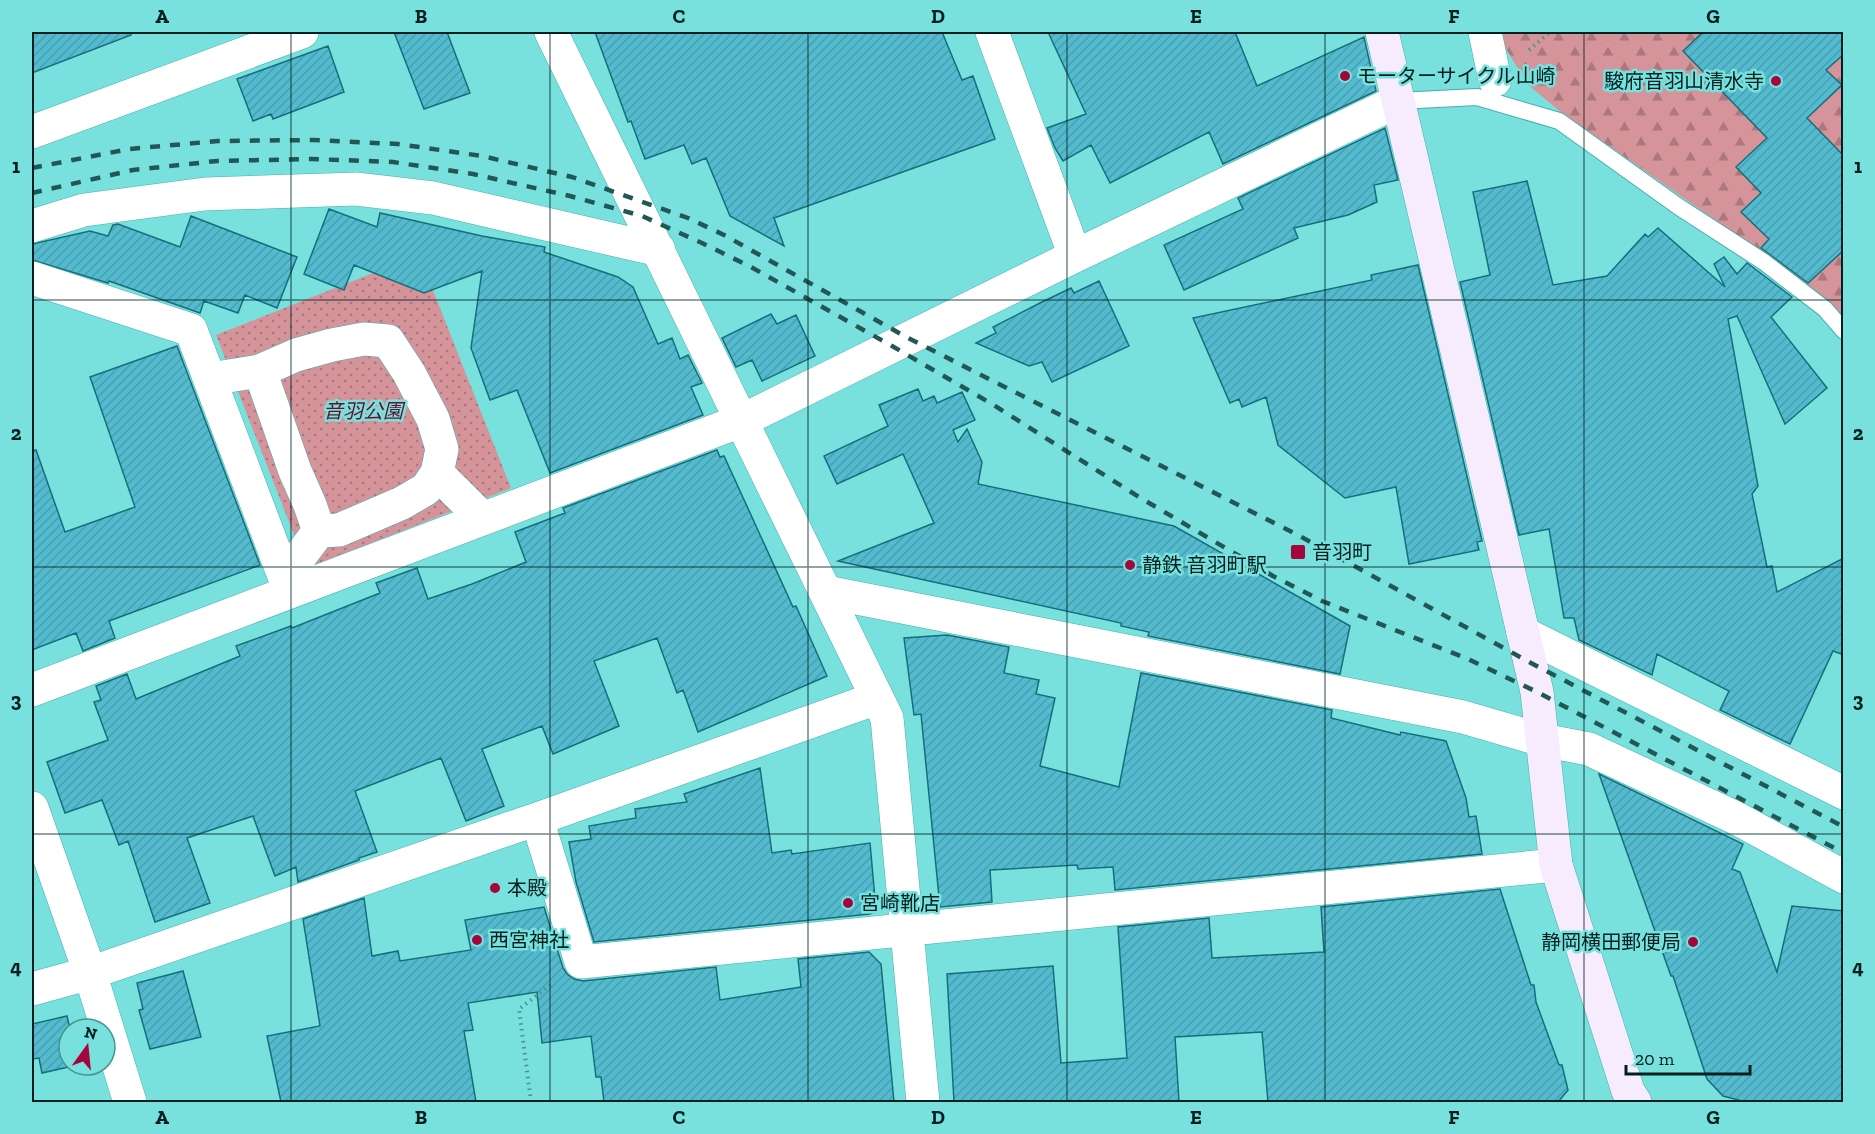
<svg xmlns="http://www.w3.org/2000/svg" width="1875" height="1134" font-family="'Zilla Slab','Noto Sans JP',serif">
<defs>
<pattern id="forest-firs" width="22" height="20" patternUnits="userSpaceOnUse" patternTransform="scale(1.5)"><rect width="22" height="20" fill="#d5939a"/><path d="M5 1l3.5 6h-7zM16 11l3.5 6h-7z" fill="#aa787d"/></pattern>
<pattern id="park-dots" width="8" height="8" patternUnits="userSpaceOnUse" patternTransform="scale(1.5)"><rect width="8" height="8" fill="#d5939a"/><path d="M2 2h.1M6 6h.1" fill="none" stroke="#aa787d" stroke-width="1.8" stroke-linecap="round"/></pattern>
<pattern id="building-hatch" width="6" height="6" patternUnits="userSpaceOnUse" patternTransform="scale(1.5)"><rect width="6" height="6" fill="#54bbce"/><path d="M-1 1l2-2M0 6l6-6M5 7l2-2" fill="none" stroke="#47a0b1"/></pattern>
</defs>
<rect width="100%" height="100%" fill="#78e1dd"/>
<path fill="url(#forest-firs)" d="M1496,32H1843V317L1837,309L1738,236L1562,113L1527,84Z"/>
<path fill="url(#park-dots)" d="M419,255L511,488L307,568L216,335Z"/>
<path fill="url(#building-hatch)" stroke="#186d7b" stroke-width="1.5" d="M32,32H131V35L32,73Z
M394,32H447L470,93L424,109Z
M595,32H942L962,80L973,76L995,139L774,218L784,246L730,216L706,158L692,164L684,145L645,159L631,121L628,122Z
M1048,32H1235L1257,86L1364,37L1376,91L1223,164L1209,132L1110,183L1091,145L1063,161L1055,148L1047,128L1086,114Z
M1703,32H1844V54L1826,70L1842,85L1807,118L1844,156V250L1808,283L1761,248L1769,239L1741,212L1761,193L1736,167L1767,138L1683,51Z
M328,46L344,92L273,119L271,114L253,121L237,79Z
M1385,128L1398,180L1374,185L1377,202L1348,215L1294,228L1298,238L1184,290L1164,245L1243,209L1238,198Z
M1527,181L1553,285L1607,276L1645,234L1648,237L1658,228L1725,287L1714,264L1724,257L1737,274L1747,263L1792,297L1771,317L1827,388L1785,424L1737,316L1728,319L1758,486L1752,494L1767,567L1772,566L1777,592L1844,558V655L1833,651L1790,744L1720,710L1729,691L1657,654L1652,675L1579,640L1574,618H1564L1549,529L1519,535L1460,282L1490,275L1473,192Z
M329,209L377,227L380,213L482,236L545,247L544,252L618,277L633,287L658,344L672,338L680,359L688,355L702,383L691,387L703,415L550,473L517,390L490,400L471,348L482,271L424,293L354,265L344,290L304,274Z
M191,216L297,257L277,308L245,295L238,313L204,301L200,313L109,281L108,283L32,260V244L90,231L108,236L113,225L118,224L180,247Z
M1418,265L1482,541L1477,542L1479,550L1409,564L1396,487L1345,498L1278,445L1266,397L1242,407L1239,399L1230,403L1193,318L1372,280L1371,275Z
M1099,281L1129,346L1052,382L1042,362L1029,366L976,343L996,333L993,327L1040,303L1071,288L1074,293Z
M771,314L777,324L796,315L815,356L762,381L752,360L736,367L722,338Z
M177,346L260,565L109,621L115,638L83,651L76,633L32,650V451L36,450L65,532L135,507L90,377Z
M918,389L923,401L934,396L937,403L962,392L975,420L953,430L958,442L967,429L982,462L978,484L1174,526L1350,626L1340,674L1148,636L1149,632L1121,626V623L838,561L934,523L903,454L837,484L824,456L888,426L879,405Z
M717,450L720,457L724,456L793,607L796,606L827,676L698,732L683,690L677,693L657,638L594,661L619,726L553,754L542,726L482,749L504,806L466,821L441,758L355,791L377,852L359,858V860L298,882L296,867L275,876L253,816L187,838L210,903L155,922L128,841L119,845L102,800L65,813L47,762L108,740L94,702L101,700L96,686L127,674L136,699L240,656L236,646L291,626L292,628L380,593L376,583L417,568L428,599L472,584L526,562L515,532L565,513L563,508Z
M947,635L1009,647L1004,673L1039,680L1036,694L1055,698L1040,766L1119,787L1141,673L1332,710L1331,718L1400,735L1401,732L1446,741L1466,798L1469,817L1476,816L1482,854L1115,890L1113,867L1078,869L1077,865L990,870L992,902L940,907L921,714L914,715L904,638Z
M760,768L772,853L791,850L792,854L870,843L876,910L870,914L594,942L576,882L569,842L591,839L589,826L636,818L635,809L687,802L684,794Z
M1599,774L1743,844L1732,869L1740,872L1777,972L1792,906L1844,911V1102H1746L1723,1096L1707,1079L1673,976H1671Z
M1500,889L1531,985H1534L1536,1002L1559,1065H1562L1568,1090L1558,1102H1268L1262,1032L1175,1037L1179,1102H954L947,974L1053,966L1061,1063L1127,1058L1118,927L1209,918L1212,958L1324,952L1321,907Z
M364,898L372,956L398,951L400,961L471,950L465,920L544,907L563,968L567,974L574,979L583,981L716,967L720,1000L801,987L798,959L869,952L881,964L894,1102H604L601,1077H596L591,1036L542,1043L537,992L468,1003L473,1030L464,1031L476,1102H281L267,1036L320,1026L303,919Z
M183,971L201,1037L150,1049L139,1010L143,1009L137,983Z
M67,1016L70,1029L69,1065H77L42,1073L39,1058L32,1059V1024Z"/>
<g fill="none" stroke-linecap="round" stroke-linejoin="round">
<g stroke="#43b0ad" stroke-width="18">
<path id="lane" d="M1398,101L1477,97L1559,121L1679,207L1764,262L1825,309L1844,331"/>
</g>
<g stroke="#43b0ad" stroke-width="34">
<path id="street" d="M551,32L887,718L923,1102
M992,32L1075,256
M1485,32L1495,80
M32,132L302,32
M32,226L84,210L205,194L356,189L433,198L659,250
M32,278L191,330L290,592
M260,371L295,471L310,505L319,531L295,563L283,572
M210,379L260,371L296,355L332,345L364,339L388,341L409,373L433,419L442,449L437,473L483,519
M319,531L339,530L402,503L426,489L437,473
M826,592L1463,717L1542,740L1589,749L1738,819L1844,877
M1523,633L1844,793
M32,690L743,420L1075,256L1398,101
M32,808L90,973L130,1102
M537,819L581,962L1556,865
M32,989L90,973L537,819L877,698"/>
</g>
<g stroke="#43b0ad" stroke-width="34">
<path id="secondary" d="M1382,32L1537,692L1556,865L1628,1091L1635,1102"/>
</g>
<path stroke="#489491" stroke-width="4" stroke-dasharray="1.5 4.5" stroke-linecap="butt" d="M1529,50L1550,32
M531,1102L519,1009L552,984"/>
<use href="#lane" stroke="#fff" stroke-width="16"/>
<use href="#street" stroke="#fff" stroke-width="33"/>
<use href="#secondary" stroke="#f7ecfe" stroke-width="33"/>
<path stroke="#225756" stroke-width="4.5" stroke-dasharray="10 10" stroke-linecap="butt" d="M32,168L129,149L218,141L313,140L398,144L482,156L572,177L688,218L724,235L908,338L1296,534L1531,663L1844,827
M32,193L133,170L217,161L312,159L393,162L473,174L570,196L642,216L702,243L751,267L892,346L992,404L1139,497L1273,576L1322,601L1468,659L1537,692L1844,853"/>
</g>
<path fill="none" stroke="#002020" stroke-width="1.5" stroke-opacity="0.55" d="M291,32V1102M550,32V1102M808,32V1102M1067,32V1102M1325,32V1102M1584,32V1102M32,300H1844M32,567H1844M32,834H1844"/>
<g fill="#a3063c" stroke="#78e1dd" stroke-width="2">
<circle cx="1345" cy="76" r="6"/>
<circle cx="1776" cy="81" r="6"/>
<rect x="1290" y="544" width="16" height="16" rx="3"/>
<circle cx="1130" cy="565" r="6"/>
<circle cx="495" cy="888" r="6"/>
<circle cx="848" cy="903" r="6"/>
<circle cx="477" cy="940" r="6"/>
<circle cx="1693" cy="942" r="6"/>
</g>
<g text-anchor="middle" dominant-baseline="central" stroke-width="5" stroke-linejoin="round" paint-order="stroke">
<g font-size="20" fill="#002020" stroke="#78e1dd" text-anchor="start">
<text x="1357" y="76">モーターサイクル山崎</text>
<text x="1764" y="81" text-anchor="end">駿府音羽山清水寺</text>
<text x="1312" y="552">音羽町</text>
<text x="1142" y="565">静鉄 音羽町駅</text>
<text x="507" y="888">本殿</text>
<text x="860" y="903">宮崎靴店</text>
<text x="489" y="940">西宮神社</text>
<text x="1681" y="942" text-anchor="end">静岡横田郵便局</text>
</g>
<g font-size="20" font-style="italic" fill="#6b0d27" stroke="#78e1dd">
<text x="363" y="411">音羽公園</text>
</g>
</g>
<rect width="1875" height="1134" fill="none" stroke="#78e1dd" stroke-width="66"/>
<g transform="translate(87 1047) rotate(15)"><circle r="28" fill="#78e1dd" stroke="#489491" stroke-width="1.5"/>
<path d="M0-4.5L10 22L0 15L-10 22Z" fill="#a3063c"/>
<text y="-9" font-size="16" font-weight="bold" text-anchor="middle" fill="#002020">N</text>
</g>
<path d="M1626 1065v9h124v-9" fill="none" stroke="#002020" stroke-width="3"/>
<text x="1635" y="1065" font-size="18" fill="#002020" stroke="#78e1dd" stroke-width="4.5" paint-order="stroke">20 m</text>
<rect x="33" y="33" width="1809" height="1068" fill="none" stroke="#002020" stroke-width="2"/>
<g font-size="20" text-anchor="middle" font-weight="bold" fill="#002020">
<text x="162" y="23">A</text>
<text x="421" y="23">B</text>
<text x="679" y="23">C</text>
<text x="938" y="23">D</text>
<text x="1196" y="23">E</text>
<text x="1454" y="23">F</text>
<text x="1713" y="23">G</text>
<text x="16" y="173">1</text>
<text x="1858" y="173">1</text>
<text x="16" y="440">2</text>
<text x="1858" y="440">2</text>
<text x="16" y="707">3</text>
<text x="1858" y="707">3</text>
<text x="16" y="974">4</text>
<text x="1858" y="974">4</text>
<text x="162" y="1124">A</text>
<text x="421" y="1124">B</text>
<text x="679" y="1124">C</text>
<text x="938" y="1124">D</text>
<text x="1196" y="1124">E</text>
<text x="1454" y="1124">F</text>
<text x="1713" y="1124">G</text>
</g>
</svg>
